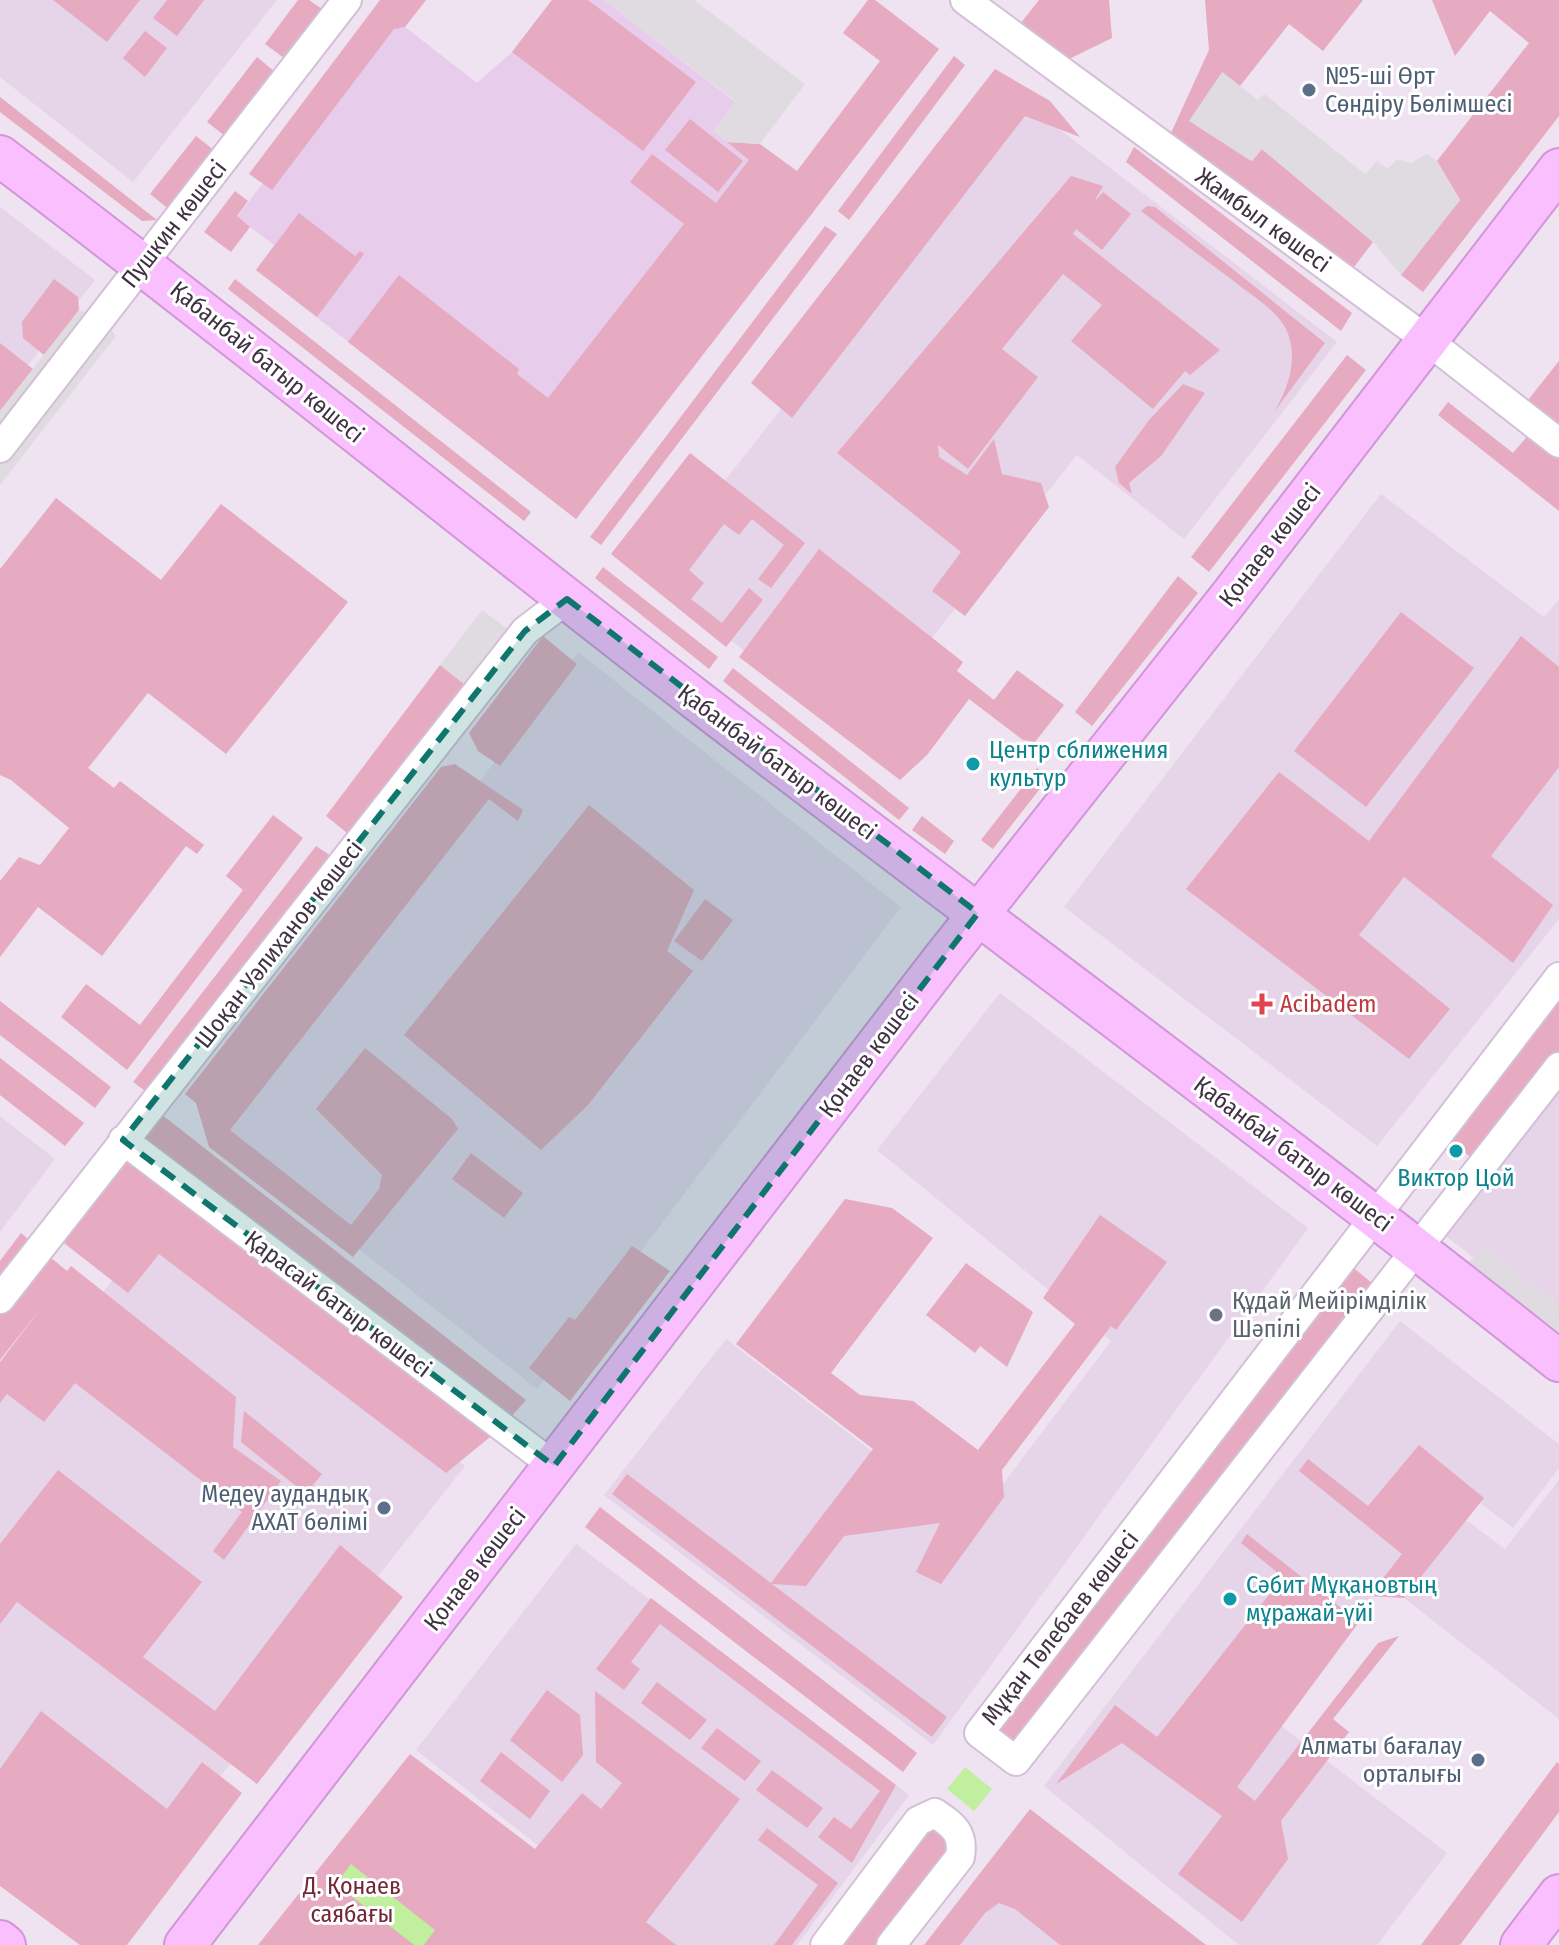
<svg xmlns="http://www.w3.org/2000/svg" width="1559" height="1945" font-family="'Fira Sans Condensed',sans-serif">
<rect width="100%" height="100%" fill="#efe2f1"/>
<path fill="#e6d4e9" d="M0,0H277L133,182L0,77Z
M1024,102L1337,342L1184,539L1077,455L927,644L754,658L664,590L715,493Z
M0,207L95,280L0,401Z
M1381,494L1544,617L1559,600V919L1377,1146L1064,907Z
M578,652L901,907L537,1389L212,1134Z
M1000,993L1308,1228L933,1745L604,1495L726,1339L933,1498L984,1509L1111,1341L877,1150Z
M1559,1081V1323L1442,1233Z
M0,1116L55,1159L0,1232Z
M153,1228L465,1466L181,1826L0,1791V1381L44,1368Z
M1400,1321L1559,1444V1468L1513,1528L1456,1485L1275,1721L1447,1853L1377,1945H1239L1044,1786Z
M1559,1480V1719L1404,1598L1466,1520L1505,1549Z
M576,1544L909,1795L797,1945H665L416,1750Z
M1009,1858L1124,1945H940Z"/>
<path fill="#e7cceb" d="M552,0H604L735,102L713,131L815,210L576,519L256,270L274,245L237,217L391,16L477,83L512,52Z"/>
<path fill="#e6aac1" d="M53,0H140L107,42Z
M167,0H204L177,36L153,18Z
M298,0H309L322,9L284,58L265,44Z
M380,0H426L405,27L394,29L272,190L249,174Z
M552,0H588L696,82L643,151L512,52Z
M868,0H875L939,49L576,519L348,342L399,275L519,369L517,374L548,398L684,224L630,182L652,154L716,203L749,160L727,142L760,144L797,171L880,61L843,33Z
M1039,0H1109L1112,38L1067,60L1020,24Z
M1205,0H1363L1323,51L1289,24L1240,86L1222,72L1252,161L1262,149L1373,242L1354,267L1171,133L1209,50Z
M1432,0H1559V116L1423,292L1401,275L1460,200L1437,161L1529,43L1490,11L1455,56Z
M145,31L167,48L145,77L123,58Z
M954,56L965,65L849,220L838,211Z
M257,57L275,72L225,136L207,122Z
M995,69L1050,101L1080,137L1025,116L792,418L751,383Z
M0,97L157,220L142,221L0,112Z
M690,119L743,161L718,192L665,150Z
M196,136L215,151L170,210L150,194Z
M1134,147L1352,313L1341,331L1126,162Z
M1071,176L1103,186L1094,202L1103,192L1131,214L1102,250L1076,229L1073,234L1220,350L1190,375L1185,371L1153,409L1071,341L1102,305L1063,274L1002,349L1038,377L968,469L938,445L939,457L967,475L994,439L1002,474L1041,483L1049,507L965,616L932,591L961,552L837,453Z
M235,191L248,201L237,216L250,227L231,252L204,232Z
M1147,206L1155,207L1325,343L1274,412C1289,388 1299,356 1286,329C1275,308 1249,294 1231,279C1201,257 1171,234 1141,211Z
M299,213L355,256L360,251L364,254L317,317L256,270Z
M825,226L837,234L601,545L590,537Z
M54,279L78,297L79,310L44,355L23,338L22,322Z
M235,279L531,512L524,521L228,289Z
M0,343L33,369L0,411Z
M1347,355L1366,370L1209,572L1191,557Z
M1559,361V424L1528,400Z
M1183,384L1205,393L1161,456L1129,483L1132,494L1119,483L1115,467L1149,420Z
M1448,402L1513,453L1530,433L1559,456V511L1438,415Z
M690,453L805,543L771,588L758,579L784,545L752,519L739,535L724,524L689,570L704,583L691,599L722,623L749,588L763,600L726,647L611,554Z
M56,498L161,580L221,504L348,602L226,754L148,693L88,768L114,788L120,781L204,845L197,854L186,846L102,956L38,907L0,957V881L19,857L40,865L69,828L11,780L0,775V569Z
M819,549L963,662L957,671L994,700L1017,670L1064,705L1035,742L1023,740L969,699L927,755L900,780L739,657Z
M603,567L718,657L709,669L595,578Z
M1178,576L1198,593L1092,726L1075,712Z
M1401,612L1474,668L1366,807L1294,751Z
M543,636L577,664L500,766L478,751L469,733Z
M1521,636L1559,667V767L1491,856L1553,905L1513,963L1404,877L1359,935L1450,1009L1409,1059L1186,889L1279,772L1369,841Z
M440,665L468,687L352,837L326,816Z
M733,668L909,808L899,820L723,681Z
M455,764L523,810L518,821L489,799L230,1130L351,1225L379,1189L382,1175L316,1109L365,1048L452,1119L458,1129L353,1257L209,1147L196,1103L185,1094L441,767Z
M1037,768L1049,777L993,849L981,840Z
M589,805L694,890L667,951L693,971L588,1105L541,1150L404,1035Z
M273,815L303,838L127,1070L61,1017L86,984L140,1025L243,890L226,876Z
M922,816L954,841L945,854L912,830Z
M316,846L334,858L148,1093L133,1082Z
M705,899L733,920L702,961L674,941Z
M1559,977V1067L1481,1167L1441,1131Z
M0,1001L111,1087L95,1108L0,1035Z
M0,1058L84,1123L65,1146L0,1095Z
M161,1114L526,1400L501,1428L446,1473L159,1254L128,1293L64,1243L74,1223Z
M471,1153L523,1193L504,1218L452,1179Z
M845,1199L892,1208L933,1238L831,1373L860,1395L913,1401L978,1450L1075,1324L1043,1298L1100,1215L1167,1262L1116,1330L1111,1326L1002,1470L1004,1497L941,1584L916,1572L940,1523L844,1536L806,1586L772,1584L947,1717L932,1737L612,1494L627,1474L771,1583L873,1449L736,1344Z
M21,1233L67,1271L71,1266L236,1397L233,1447L281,1481L224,1560L213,1551L242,1512L75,1383L44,1422L7,1394L0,1403V1362L42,1307L0,1360V1261Z
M632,1246L670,1271L570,1401L529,1368L569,1317L575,1320Z
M1344,1260L1384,1293L1023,1753L987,1722Z
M966,1263L1033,1312L1007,1367L980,1346L975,1353L926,1315Z
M244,1411L322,1474L306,1494L241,1442Z
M1419,1445L1484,1498L1404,1598L1369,1596L1402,1554L1299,1471L1308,1459L1368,1506Z
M58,1470L202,1582L143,1657L215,1711L340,1545L403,1597L257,1784L17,1602L0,1624V1544Z
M600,1507L917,1753L903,1772L585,1527Z
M1247,1534L1359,1622L1237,1787L1255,1801L1378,1643L1399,1636L1333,1719L1349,1732L1281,1821L1288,1859L1242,1922L1178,1874L1222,1816L1122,1743L1056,1784L1115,1705L1157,1737L1283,1577L1241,1543Z
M651,1598L896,1785L852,1863L818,1837L834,1817L851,1829L880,1791L660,1624L631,1662L640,1669L624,1690L596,1669Z
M657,1682L707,1720L690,1740L641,1703Z
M547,1690L580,1715L583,1755L562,1782L510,1740Z
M595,1691L740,1799L646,1922L676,1945H258L410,1754L535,1849L582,1793L601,1809L622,1783L596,1762Z
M41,1711L167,1809L202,1762L242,1793L127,1945H80L0,1886V1769Z
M717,1728L761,1761L745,1781L701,1748Z
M501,1752L550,1791L530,1819L480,1781Z
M1557,1762L1559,1764V1812L1460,1945H1421Z
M772,1770L823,1808L807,1828L756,1790Z
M1030,1809L1206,1945H1060L1015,1909L999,1903L985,1913L960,1945H924Z
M931,1822L951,1836V1855L880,1945H831Z
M767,1828L838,1883L792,1945H774L818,1885L758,1840Z"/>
<path fill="#e0dbe1" d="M604,0H694L805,84L760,144L727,142L713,131L735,101Z
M1222,72L1258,100L1264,94L1365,174L1377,161L1388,169L1397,159L1411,163L1427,154L1437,161L1460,200L1401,275L1373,242L1262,149L1251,161L1189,121Z
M79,310L101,317L116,336L0,485V411Z
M482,610L510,631L468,687L440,665Z
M1486,1248L1559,1306V1361L1451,1275Z"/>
<path fill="#c0ef9d" d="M965,1767L992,1789L974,1811L947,1789Z
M351,1864L435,1930L424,1945H414L336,1884Z"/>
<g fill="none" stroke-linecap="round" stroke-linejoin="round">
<g stroke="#d3bfd7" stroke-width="32">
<path id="street" d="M965,0L1427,340L1559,443
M0,448L347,0
M1559,977L979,1733L1016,1761L1559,1067
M123,1140L554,1466
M0,1299L525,631L567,599
M825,1945L918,1821L935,1813C954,1826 964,1833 960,1857L891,1945"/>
</g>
<g stroke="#d196d8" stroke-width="44">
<path id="secondary" d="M0,156C235,333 462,519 694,698C982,920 1275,1135 1559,1361
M0,1941L5,1945
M185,1945L943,959L1229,598L1559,169
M1521,1945L1559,1895"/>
</g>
<use href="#street" stroke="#fff" stroke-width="28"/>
<use href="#secondary" stroke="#fabffe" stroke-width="40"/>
</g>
<path fill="#0f766e" fill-opacity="0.2" stroke="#0f766e" stroke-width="6" stroke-dasharray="16 10" stroke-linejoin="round" d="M567,599L978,913L554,1466L123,1140L525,631Z"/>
<g fill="#5c6f8a" stroke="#fff" stroke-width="3">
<circle cx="1309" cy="90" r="8"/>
<circle cx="384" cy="1508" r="8"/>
<circle cx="1478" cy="1760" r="8"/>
</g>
<g fill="#0f9aa8" stroke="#fff" stroke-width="3">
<circle cx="973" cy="764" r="8"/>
<circle cx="1456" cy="1151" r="8"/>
<circle cx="1230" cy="1599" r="8"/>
</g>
<path fill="#e0444e" stroke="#fff" stroke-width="3" d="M1258 992h8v8h8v8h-8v8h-8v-8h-8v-8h8z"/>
<circle fill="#6b7280" stroke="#fff" stroke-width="3" cx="1216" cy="1315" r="8"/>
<g text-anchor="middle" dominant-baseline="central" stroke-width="6" stroke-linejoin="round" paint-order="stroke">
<g font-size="24" fill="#4e5e75" stroke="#fff" text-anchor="end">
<text x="1325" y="76" text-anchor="start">№5-ші Өрт<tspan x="1325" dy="28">Сөндіру Бөлімшесі</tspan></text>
<text x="368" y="1494">Медеу аудандық<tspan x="368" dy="28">АХАТ бөлімі</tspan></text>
<text x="1462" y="1746">Алматы бағалау<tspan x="1462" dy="28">орталығы</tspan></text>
</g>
<g font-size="24" fill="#3f3343" stroke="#fff">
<text transform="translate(1263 220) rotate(36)">Жамбыл көшесі</text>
<text transform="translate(174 224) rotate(-52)">Пушкин көшесі</text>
<text transform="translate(267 362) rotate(39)">Қабанбай батыр көшесі</text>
<text transform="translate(1270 545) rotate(-52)">Қонаев көшесі</text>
<text transform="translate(777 762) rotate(37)">Қабанбай батыр көшесі</text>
<text transform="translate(279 944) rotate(-52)">Шоқан Уәлиханов көшесі</text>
<text transform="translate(869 1055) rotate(-53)">Қонаев көшесі</text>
<text transform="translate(1293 1154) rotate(37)">Қабанбай батыр көшесі</text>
<text transform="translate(338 1304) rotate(37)">Қарасай батыр көшесі</text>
<text transform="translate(475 1569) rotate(-52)">Қонаев көшесі</text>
<text transform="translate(1060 1628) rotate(-52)">Мұқан Төлебаев көшесі</text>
</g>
<g font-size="24" fill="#0d838f" stroke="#fff" text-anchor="start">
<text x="989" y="750">Центр сближения<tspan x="989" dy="28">культур</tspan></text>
<text x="1456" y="1178" text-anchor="middle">Виктор Цой</text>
<text x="1246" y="1585">Сәбит Мұқановтың<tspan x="1246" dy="28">мұражай-үйі</tspan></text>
</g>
<g font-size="24" fill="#be3a42" stroke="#fff" text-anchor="start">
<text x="1280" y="1004">Acibadem</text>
</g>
<g font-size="24" fill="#5b616d" stroke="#fff" text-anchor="start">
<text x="1232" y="1301">Құдай Мейірімділік<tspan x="1232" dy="28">Шәпілі</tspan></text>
</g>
<g font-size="24" fill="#732737" stroke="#fff">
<text x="352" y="1886">Д. Қонаев<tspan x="352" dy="28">саябағы</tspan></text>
</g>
</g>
</svg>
